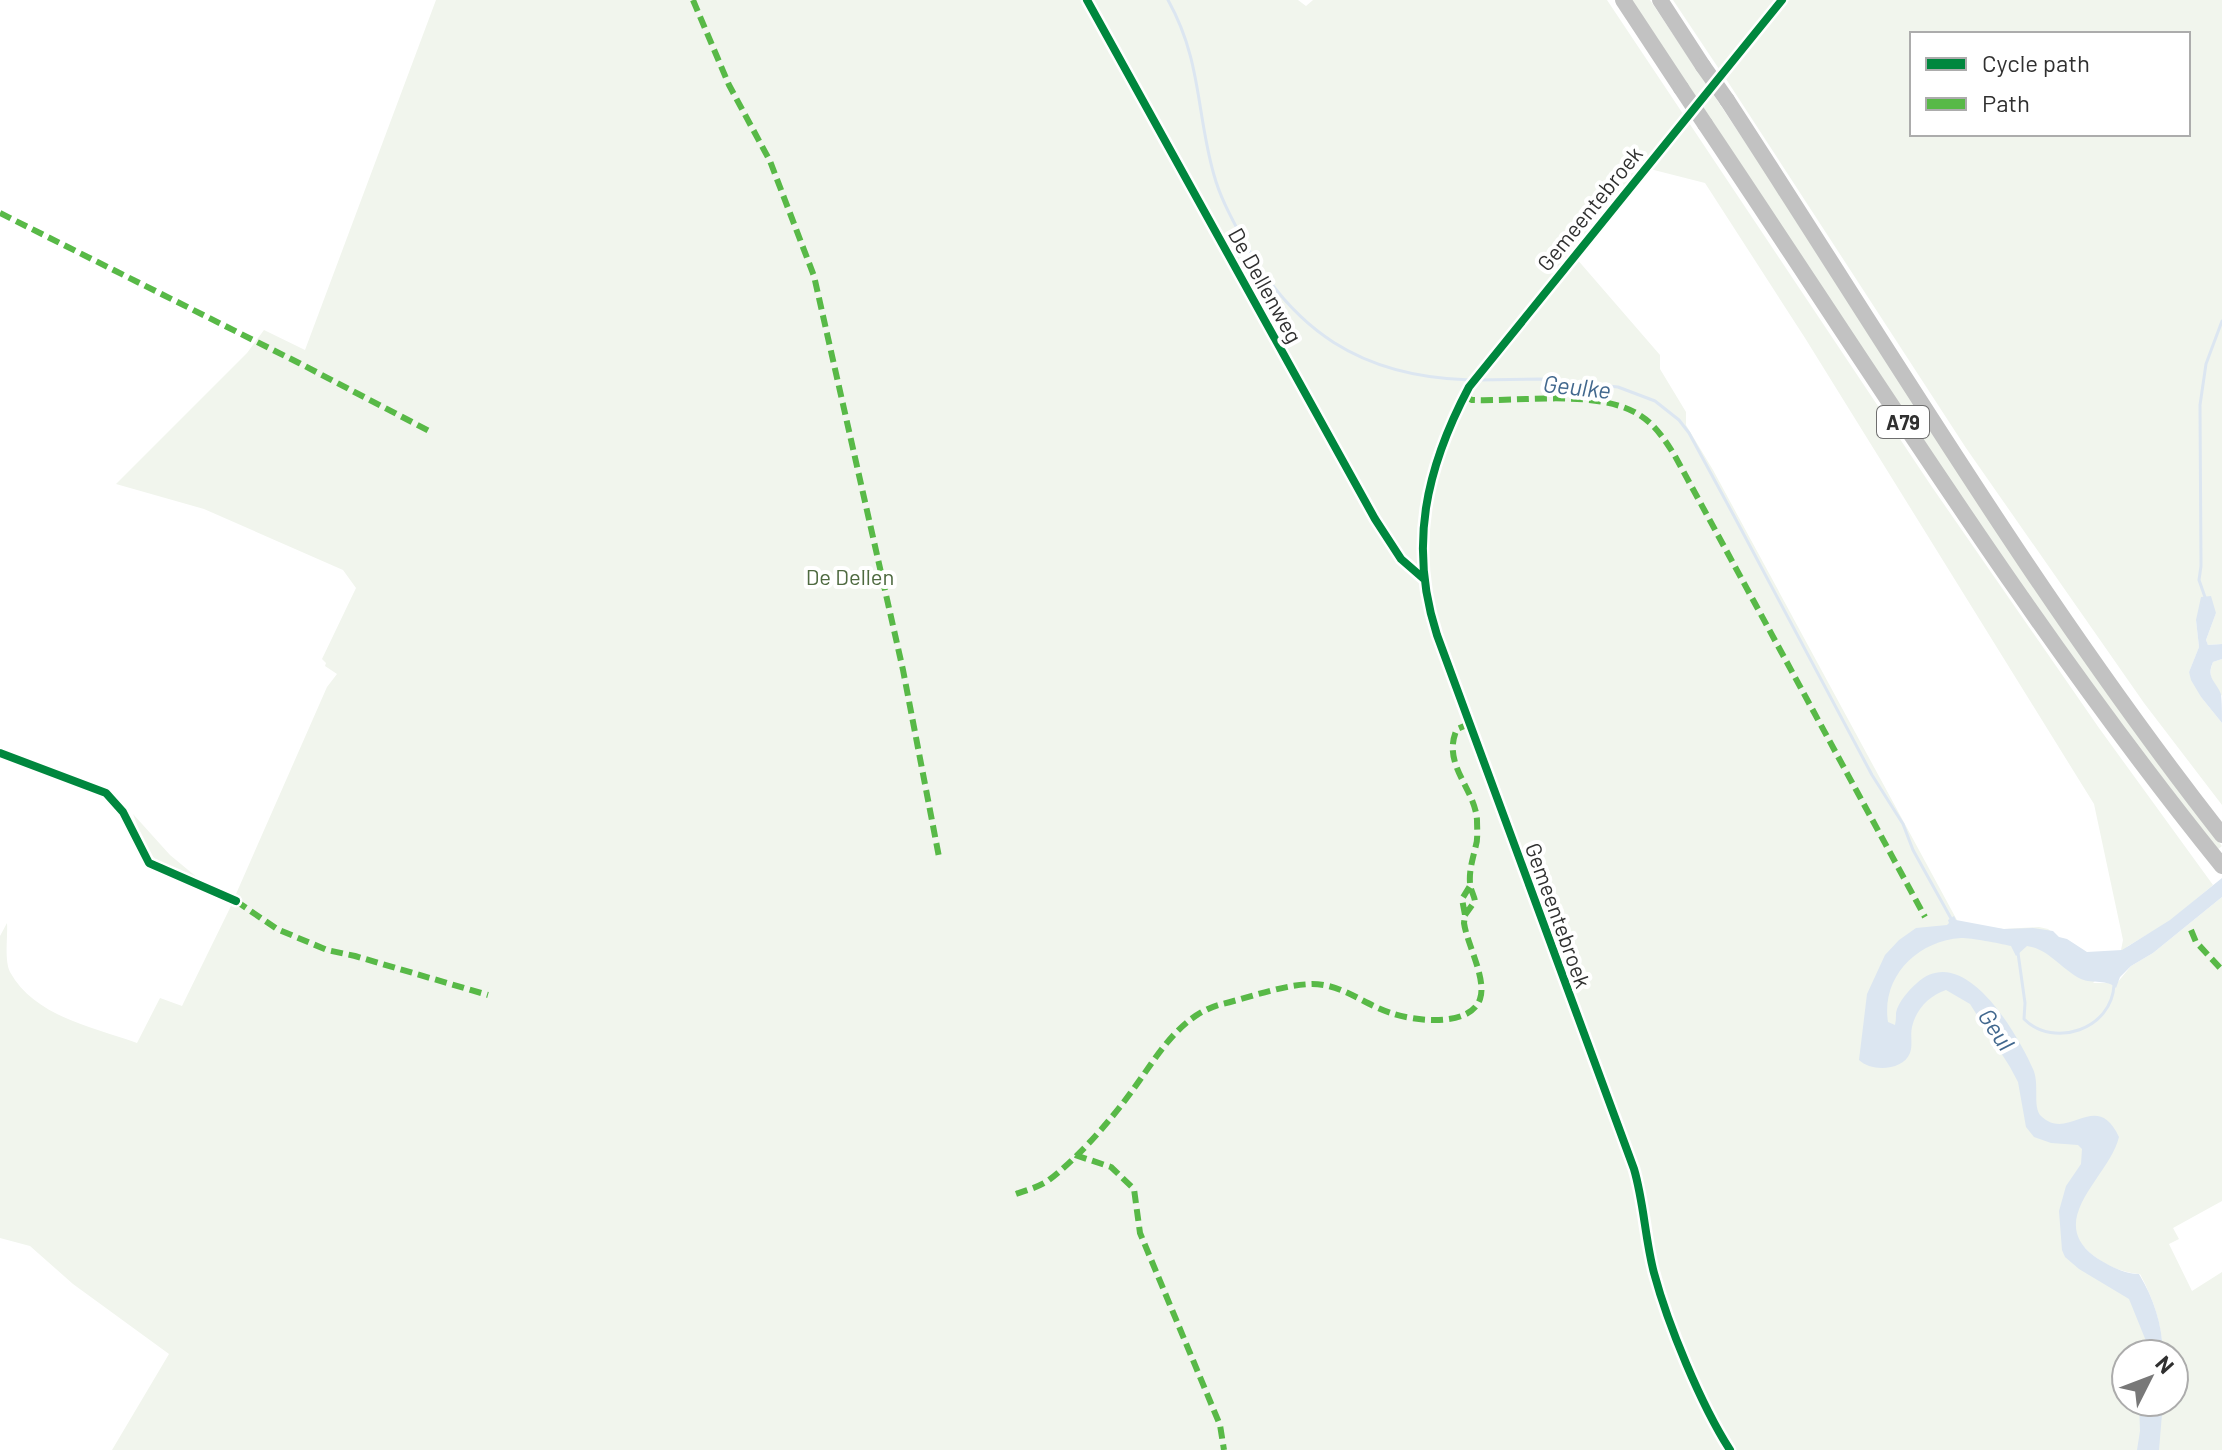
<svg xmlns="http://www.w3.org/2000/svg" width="2222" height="1450" font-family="Barlow,sans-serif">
<rect width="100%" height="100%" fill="#fff"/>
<path fill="#f1f5ed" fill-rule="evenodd" d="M436,0H1298L1306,6L1313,0H1607L1932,487L2099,728L2213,885L2170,921L2128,946L2093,983H2117L2131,966L2153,953L2222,897V1201L2173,1228L2179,1239L2169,1244L2192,1291L2222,1272V1450H1734L1706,1397L1728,1450H112L169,1354L73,1284L30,1246L0,1238V936L7,923C8,936 4,960 10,972C35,1017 93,1027 137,1043L160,998L182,1006L229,910L327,687L337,674L325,666L326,663L322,659L356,588L343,570L204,509L116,484L247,353L264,330L305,350ZM1650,169L1705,183L1805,338L2094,804L2123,940L2121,950L2111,955L2096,956L2072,949L2048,929L2039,927L2003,929L1958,922L1713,470L1686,425V412L1660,369V355L1576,258ZM2075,1232C2083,1255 2116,1273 2140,1274C2154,1300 2162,1325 2163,1354H2174V1402H2141L2139,1405V1402H2126V1354H2160L2117,1272L2077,1247Z
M1630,0H1650L2176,786L2222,846L2217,850L2165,785L2006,565Z
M1673,0H1777L1719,69Z
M1789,0H2222V644L2208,645L2206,640L2216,613L2196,620L2199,647L2189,672L2201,697L2222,723V805L2144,703L1966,448L1726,79ZM1912,34H2188V134H1912Z
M2222,659V696C2213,683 2207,677 2213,662Z
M133,814L170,855L199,879L195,880C150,861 150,860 133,814Z"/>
<path fill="#dce6f1" d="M2211,596L2216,613L2206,640L2208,645L2222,644V659L2213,662C2206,678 2215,680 2221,694C2222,702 2222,714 2222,723L2201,697L2191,680L2189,672L2199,647L2196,620L2201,597Z
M2222,878V897L2153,953L2131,966L2120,977L2116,988C2108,979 2092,984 2081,979C2061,969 2049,949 2027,946L2016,956L2011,946C1998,943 1972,938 1961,938C1917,941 1881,977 1888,1022L1895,1025C1896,1021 1896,1017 1896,1013C1898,1002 1909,990 1917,983C1964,940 2018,1035 2033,1069C2040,1084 2032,1107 2041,1116C2069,1143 2096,1088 2119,1137C2110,1176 2045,1219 2094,1256C2107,1265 2124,1274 2139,1274C2154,1299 2162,1324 2163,1354H2145L2146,1341L2129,1299L2079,1269L2065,1257L2062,1250L2059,1211L2066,1186L2081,1164L2082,1149L2078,1145L2051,1143L2034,1137L2026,1127L2018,1082L2010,1067L1970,1004L1946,990C1929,996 1916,1009 1912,1027C1910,1035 1913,1045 1910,1053C1903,1071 1871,1072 1859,1060L1867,994L1885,955L1899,940L1916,928L1947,925L1949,923L1948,920L1954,916L1956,920L2004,929L2033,928L2053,931L2059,937L2067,939L2087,952L2122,950L2170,920Z
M2139,1402H2163L2159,1450H2137L2140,1431Z"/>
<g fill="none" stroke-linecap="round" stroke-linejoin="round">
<path stroke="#dce6f1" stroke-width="3" d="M1168,0C1202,61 1196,112 1214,175C1220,197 1231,217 1241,236C1292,331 1361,377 1470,380
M1477,380L1540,379L1618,387L1655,401L1679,420L1689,433L1734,516L1872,775L1903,824L1913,850L1953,922
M2206,600L2199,580L2201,566L2200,405L2206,364L2222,321
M2018,953L2025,1003L2024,1019C2054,1049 2112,1029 2114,985"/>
<path stroke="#d4d4d4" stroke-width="9" d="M1087,0L1375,519L1401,559L1424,579
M0,753L106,793L123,812L149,863L236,901
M1730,1450C1701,1405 1668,1325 1654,1273C1645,1239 1644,1203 1634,1169L1437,635C1408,546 1426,468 1469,387L1782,0"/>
<path stroke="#c2c2c2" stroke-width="16" d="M1623,0L1681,88
M1660,0L1703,66
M1727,100C1888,347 2040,603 2222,835
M1705,124C1873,374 2032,631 2222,866"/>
<path stroke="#c2c2c2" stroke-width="16" d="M1703,66L1727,100
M1681,88L1705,124"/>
<path stroke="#58b947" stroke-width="6" stroke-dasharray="12 6" stroke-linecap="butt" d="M693,0L729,85L770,161L814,276L903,670L939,857
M0,213L299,363L433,433
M1464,396L1472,400C1521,402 1596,389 1638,414C1655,424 1665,440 1675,456L1925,917
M236,901L277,929L327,950L355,956L488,995
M1465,915L1475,901C1474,895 1470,889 1470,883C1469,870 1473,858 1476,845C1478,839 1477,827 1477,820C1475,788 1441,764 1457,729L1469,724
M2191,930L2196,942L2222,970
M1075,1155L1111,1167L1134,1189L1140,1233L1220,1425L1224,1450
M1016,1194C1027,1190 1039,1187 1049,1180C1078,1158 1111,1120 1132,1091C1157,1057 1179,1015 1222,1004C1251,997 1282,985 1312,984C1342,984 1363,1004 1391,1013C1413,1021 1470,1028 1480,999C1487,979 1467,944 1464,923L1465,915L1462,899L1470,886"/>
<g stroke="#fff" stroke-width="13">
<path id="cycleway" d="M1087,0L1375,519L1401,559L1424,579
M0,753L106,793L123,812L149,863L236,901
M1730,1450C1701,1405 1668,1325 1654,1273C1645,1239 1644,1203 1634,1169L1437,635C1408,546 1426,468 1469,387L1782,0"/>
</g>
<use href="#cycleway" stroke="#00873e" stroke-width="8"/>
</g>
<g text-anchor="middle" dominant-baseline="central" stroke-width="8" stroke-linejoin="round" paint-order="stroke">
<rect fill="#fff" stroke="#6e6e6e" stroke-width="2" x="1877" y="406" width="52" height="32" rx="6"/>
<g font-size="20" font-weight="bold" fill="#303030">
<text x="1903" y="422">A79</text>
</g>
<g font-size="22" fill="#303030" stroke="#fff">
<text transform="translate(1589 208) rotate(-51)">Gemeentebroek</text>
<text transform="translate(1266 285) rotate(61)">De Dellenweg</text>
<text transform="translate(1559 915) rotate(70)">Gemeentebroek</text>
</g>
<g font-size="22" fill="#4e6a40" stroke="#fff">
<text x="850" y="576">De Dellen</text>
</g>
<g font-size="24" font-style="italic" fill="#42688e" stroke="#fff">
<text transform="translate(1577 386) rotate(6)">Geulke</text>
<text transform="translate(1997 1029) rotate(56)">Geul</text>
</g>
</g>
<rect x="1910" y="32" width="280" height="104" fill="#ffffff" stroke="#acacac" stroke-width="2"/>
<rect x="1926" y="58" width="40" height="12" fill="#00873e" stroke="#acacac" stroke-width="2"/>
<text x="1982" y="72" font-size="24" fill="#303030">Cycle path</text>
<rect x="1926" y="98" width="40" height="12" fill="#58b947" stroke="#acacac" stroke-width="2"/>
<text x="1982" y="112" font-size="24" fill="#303030">Path</text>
<g transform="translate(2150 1378) rotate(48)"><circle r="38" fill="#ffffff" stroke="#acacac" stroke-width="2"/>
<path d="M0-6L14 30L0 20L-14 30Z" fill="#787878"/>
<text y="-12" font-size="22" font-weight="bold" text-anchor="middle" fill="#303030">N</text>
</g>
</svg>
